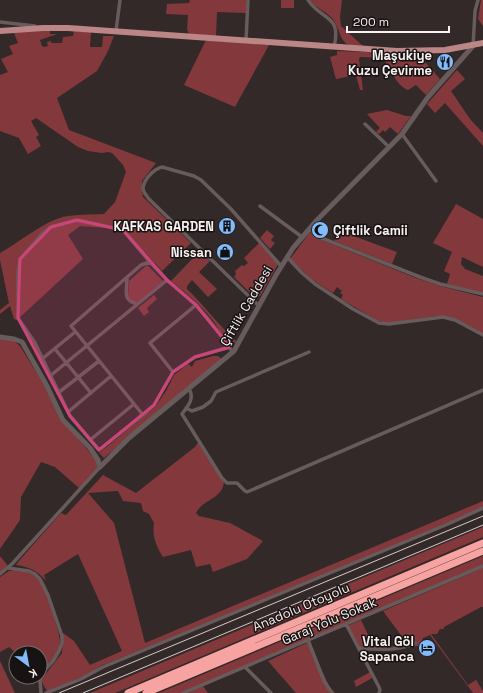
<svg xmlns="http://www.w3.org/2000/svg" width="483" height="693" font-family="'Space Grotesk',sans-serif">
<rect width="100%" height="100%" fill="#332929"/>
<path fill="#83393c" d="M190,0H246V13L217,12L216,36L189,34L187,29L188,15L166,14L167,4L189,3Z
M281,0H294V8H281Z
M310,0H342L340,17L341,26L364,47C348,46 343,45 338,29C336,25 335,21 332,18C325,11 316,8 310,0Z
M481,0H483V26L478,19Z
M32,30L50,31V34H57L40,40L42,46L44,47L48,46L47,42L51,41V43H62L63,37L73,36L74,31L91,32L90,47H102L103,36H114L108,51L97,71L57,98L69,130L156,163L142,181V193L144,195L142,196L191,243L162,271L127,233L121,229L80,226L68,235L83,259L17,320L14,319L10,306L0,314V310L9,303L0,260V253C20,242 41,223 63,217C76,214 90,215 104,214L115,202L126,172L123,165L112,153L108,152L102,153L88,151L78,147L36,118L31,121L39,135L36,137L41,146L28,154L19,138L0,131V75L8,72L1,59L13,54L9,46L18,43L14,33Z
M206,40L269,45L235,107L184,85Z
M337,51L418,54L440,79L426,95L416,85L408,90C396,85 390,69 383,58L360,57L359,59L363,90H360L356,75L336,79L330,57L337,55Z
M457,70L465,79L451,91L470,119L483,133V146L445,103L435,113L427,104Z
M387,110L406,116H411L398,134L390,127L385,132L383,130L379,134L376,132L380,128L367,114Z
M456,204L483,219V267L462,257L461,264L465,269L483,276V293L447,284L450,274L444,271L452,252L433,243Z
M267,230L274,236L271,240L275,243L270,249L260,238Z
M340,231L397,252L392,264L334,241Z
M310,232L319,239L416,278L440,286L483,297V334L458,320L437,316L388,323L378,321L341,299L343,295L340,293L342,291L337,287L333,293L331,292L311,279L290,259Z
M259,243L278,264L261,295L256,299L234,277L236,274L235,271L242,265L244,266L248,263L244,258Z
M200,251L210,261L199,272L217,289L208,297L192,280L187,286V289C205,306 219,326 237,342L235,343L225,334L222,336C212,313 190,297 171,281Z
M147,265L163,281L138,302H131L128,296L129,281Z
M154,295L157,299L147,308L149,312L144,316L138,308Z
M0,338L14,341L20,346L41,380L64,422L96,460L98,465L97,468L80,489L55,467L41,462L21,497L20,520L0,549Z
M213,356H218L223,360L104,458L99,453L155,407L166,391L174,375L188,364L192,367L195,361Z
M201,442L224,480C224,499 204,498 196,513L199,516L230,523L263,541L247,559L213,572L210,564L196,567L191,550L163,557C156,546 152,536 154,523L149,514L143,511L141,503L123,501L118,491L88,493L114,523L145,643L483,501V508L106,664L102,665L91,673L51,690L47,691L45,688L41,680L62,653L63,633L74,641L90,665L122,651L78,554L44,575L46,581C38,571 29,567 16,565L18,562L61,513L66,515L103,475L136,493L195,447L197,444Z
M483,527V537L115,693H90Z
M0,556L8,566L0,573Z
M483,556V565L181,693H159Z
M483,568V607H481L444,627V629H440L437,634H431L468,685L476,680L483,691V693H473L430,635L423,638L421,642L422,643C417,648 415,646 409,646L383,611Z
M17,570C27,572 35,573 41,582C46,590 61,635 60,643C59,655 47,665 40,674V653H16L9,647L0,652V577L9,571Z
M361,620L374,647L407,646L403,647L364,649L359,647L348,627L349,625Z
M309,642L329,686L335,693H296L268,661Z
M0,661L15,693H0Z
M370,672L372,678L356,687L354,681Z
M203,686L208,693H187Z"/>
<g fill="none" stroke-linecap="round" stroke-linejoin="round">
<path stroke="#675b5b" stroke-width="3.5" d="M308,0C322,21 342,14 334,47
M0,22L35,26
M116,31L120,0
M246,40L248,0
M473,46L475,11L478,0
M365,124L389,147
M402,134L436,181
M260,206L302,237
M309,229L319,237L420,277L440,284L483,294
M287,257L302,273L315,284L353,309L379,323L389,324L443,317L455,320L483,335
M127,279C127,292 122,300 137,304
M259,306L149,199C147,196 143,192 143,188C144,179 154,169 162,167L194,176L201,180L231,209L281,266
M230,347L195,357L173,372L154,405L143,415L71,326L141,265L150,262L167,280L196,305L209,320L230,347L232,353
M55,349L91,393
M42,359L75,332
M173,372L150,343L196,305
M50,376L167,280
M189,389C195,398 188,406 182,414L222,478L227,483H237L245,491L247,492L483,390
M58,393L99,361
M186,408L192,411L203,407L211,401L216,392L309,352
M68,412L111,376
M143,415L99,450L70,416L35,343L18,318V272L20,259L42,234L51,227L77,220L123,230L150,262
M90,440L134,404
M8,568L29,571L35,574L40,579L48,595L62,636V643L59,651L53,661L41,674L40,680L41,693
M0,574L12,564L100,467
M346,624L358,647L362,649C380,649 400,651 415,643
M308,640L324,681L332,693
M358,647L379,687L380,690L379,693
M245,667L271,693
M46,693L81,679L103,667L448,524L483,508
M183,693L483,566"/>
<path stroke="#675b5b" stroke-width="5" d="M0,337L14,339L22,342L47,386L63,420L90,448L98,460L100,467
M100,467L129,438L234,351L276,275L293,248L317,220L402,134L428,97L473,46"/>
<path stroke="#bd8686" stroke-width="6" d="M0,31L43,28H68L397,51L445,50L483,43"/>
<path stroke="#f7a3a2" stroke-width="7" d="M128,693L483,543
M146,693L483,551"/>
<path stroke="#d3cbcb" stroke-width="1" d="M59,693L483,516
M83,693L483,525"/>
</g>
<path fill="#cd4479" fill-opacity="0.2" stroke="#cd4479" stroke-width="3" stroke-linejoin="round" d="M77,220L123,230L167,280L196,305L230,347L195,357L173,372L154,405L99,450L70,416L18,318L20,259L51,227Z"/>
<defs>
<g id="restaurant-disc" transform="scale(0.9)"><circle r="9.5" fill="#83bcfb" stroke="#181313"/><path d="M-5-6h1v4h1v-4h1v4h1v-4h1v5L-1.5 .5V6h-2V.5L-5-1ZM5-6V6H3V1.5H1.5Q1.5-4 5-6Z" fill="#111"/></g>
<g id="building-disc" transform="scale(0.9)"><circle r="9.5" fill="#83bcfb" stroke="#181313"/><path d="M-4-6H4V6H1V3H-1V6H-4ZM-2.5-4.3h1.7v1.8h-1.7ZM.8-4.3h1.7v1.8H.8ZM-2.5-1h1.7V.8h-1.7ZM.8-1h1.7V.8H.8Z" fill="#111"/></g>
<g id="mosque-disc" transform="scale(0.9)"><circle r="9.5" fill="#83bcfb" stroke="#181313"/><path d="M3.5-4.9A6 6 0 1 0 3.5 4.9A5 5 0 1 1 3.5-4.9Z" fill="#111"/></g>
<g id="shop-disc" transform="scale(0.9)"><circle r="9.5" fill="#83bcfb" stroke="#181313"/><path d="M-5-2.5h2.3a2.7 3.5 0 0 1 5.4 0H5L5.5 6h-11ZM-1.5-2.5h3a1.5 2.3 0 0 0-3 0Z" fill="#111"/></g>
<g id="hotel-disc" transform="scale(0.9)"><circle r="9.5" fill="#83bcfb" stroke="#181313"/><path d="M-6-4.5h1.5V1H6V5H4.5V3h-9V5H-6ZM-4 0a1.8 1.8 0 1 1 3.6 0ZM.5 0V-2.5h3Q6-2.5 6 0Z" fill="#111"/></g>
</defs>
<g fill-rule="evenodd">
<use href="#restaurant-disc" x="445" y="62"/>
<use href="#building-disc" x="227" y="226"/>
<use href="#mosque-disc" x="320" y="230"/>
<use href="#shop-disc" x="225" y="252"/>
<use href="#hotel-disc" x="427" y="648"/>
</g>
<g text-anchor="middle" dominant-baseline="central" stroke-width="3" stroke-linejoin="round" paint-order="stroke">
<g font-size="13" font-weight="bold" fill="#f9f2f2" stroke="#181313" text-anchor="end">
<text x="432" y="55">Maşukiye<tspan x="432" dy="15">Kuzu Çevirme</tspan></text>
<text x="214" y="226">KAFKAS GARDEN</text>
<text x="333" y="230" text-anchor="start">Çiftlik Camii</text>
<text x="212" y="252">Nissan</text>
<text x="414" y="641">Vital Göl<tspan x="414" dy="15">Sapanca</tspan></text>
</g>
<g font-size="13" fill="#f9f2f2" stroke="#181313">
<text transform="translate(246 306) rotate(-60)">Çiftlik Caddesi</text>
<text transform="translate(301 607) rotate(-23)">Anadolu Otoyolu</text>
<text transform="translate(329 621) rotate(-23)">Garaj Yolu Sokak</text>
</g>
</g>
<g transform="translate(28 665) rotate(148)"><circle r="19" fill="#181313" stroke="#726c6c"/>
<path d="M0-3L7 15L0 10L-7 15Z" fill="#83bcfb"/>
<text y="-6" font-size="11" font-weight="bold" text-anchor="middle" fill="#f9f2f2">K</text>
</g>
<path d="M347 26v6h102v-6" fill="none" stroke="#f9f2f2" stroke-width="2"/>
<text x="353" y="26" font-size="12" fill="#f9f2f2" stroke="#181313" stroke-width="3" paint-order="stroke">200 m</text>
</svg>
